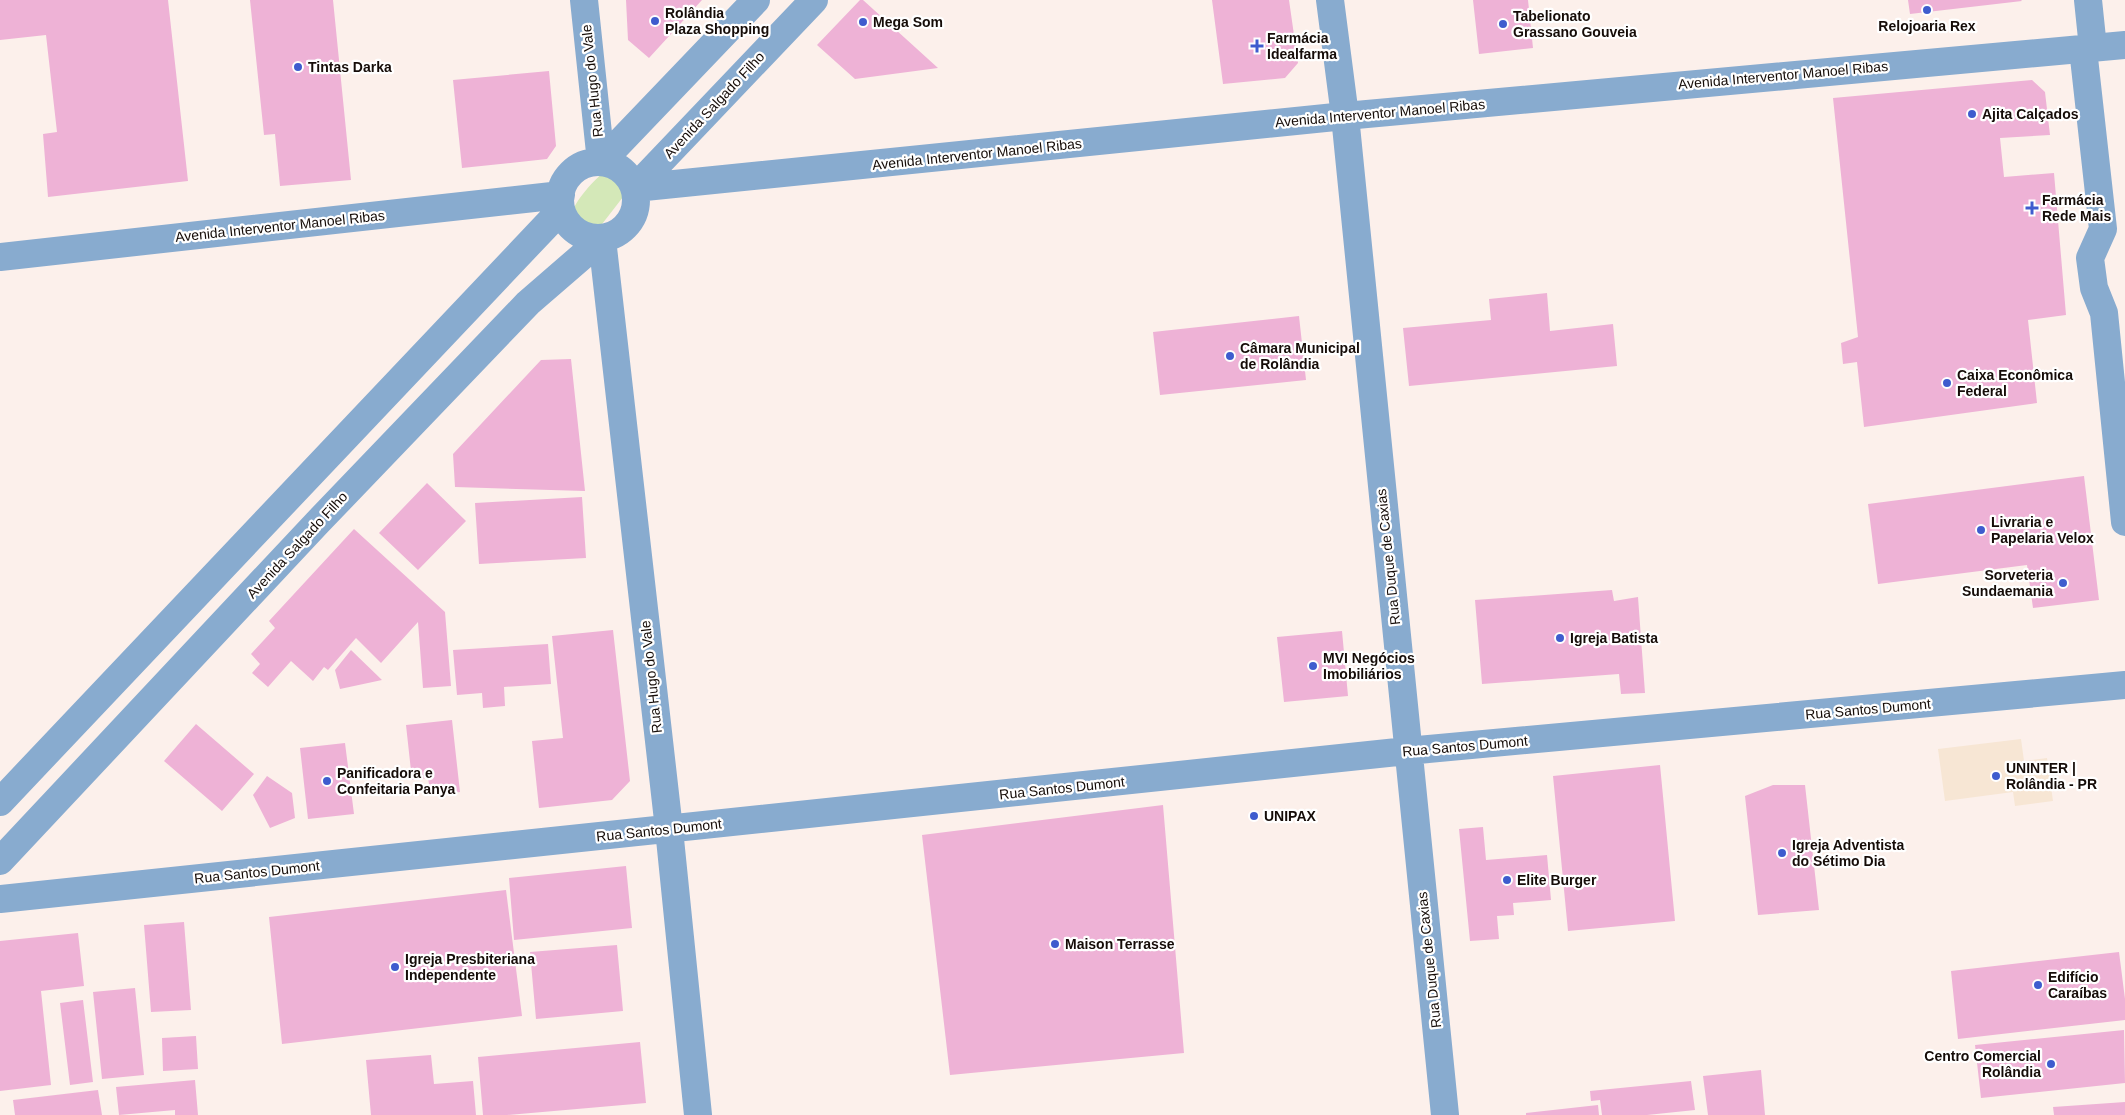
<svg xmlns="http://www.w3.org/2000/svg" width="2125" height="1115" font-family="Helvetica,sans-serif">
<rect width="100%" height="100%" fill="#fcf0eb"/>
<path fill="#f7e6d4" d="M2021,739L2024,761L2047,758L2053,801L2015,806L2013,792L1945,801L1938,749Z"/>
<path fill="#d4e8b8" d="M603,173C615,173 621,178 625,189L623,197L599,228L585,230C580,227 573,223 572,217C570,206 594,180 603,173Z"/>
<path fill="#eeb2d6" d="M0,0H168L188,181L48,197L43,134L57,132L46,35L0,40Z
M250,0H333L351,180L280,186L275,134L264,135Z
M626,0H702L649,58L628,40Z
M860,0H863L938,68L855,79L817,45Z
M1212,0H1289L1298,63L1285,78L1223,84Z
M1473,0H1528L1533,48L1479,54Z
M1908,0H2021L2022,1L1910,14Z
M549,71L556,146L547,159L462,168L453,80Z
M2032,80L2045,92L2050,135L2000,138L2004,177L2054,173L2066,315L2028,320L2037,403L1864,427L1857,362L1843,364L1841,343L1858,337L1833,98Z
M1547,293L1550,331L1613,324L1617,366L1409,386L1403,328L1491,320L1489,299Z
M1299,316L1306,380L1160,395L1153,332Z
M571,359L585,491L455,487L453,454L541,360Z
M2084,476L2099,600L2033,608L2027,565L1878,584L1868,504Z
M427,483L466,521L418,570L379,533Z
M582,497L586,558L479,564L475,503Z
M354,529L445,612L451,686L423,688L418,622L381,663L356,638L328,670L324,667L313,681L291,661L268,687L252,673L260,664L251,654L275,628L269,621Z
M1612,590L1614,601L1638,597L1645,693L1621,694L1619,674L1482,684L1475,600Z
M613,630L630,781L612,800L539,808L532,741L563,738L552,636Z
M1342,631L1348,696L1284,702L1277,637Z
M548,644L551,684L504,687L505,706L483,708L482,693L457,695L453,650Z
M351,650L382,680L340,689L335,670Z
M452,720L460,792L431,796L428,778L412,780L406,725Z
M196,724L254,774L222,811L164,761Z
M345,743L354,814L308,819L300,748Z
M1660,765L1675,921L1568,931L1553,776Z
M267,776L292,793L295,818L270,828L253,795Z
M1773,785H1805L1819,910L1758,915L1745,796Z
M1163,805L1184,1053L950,1075L922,835Z
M1483,827L1486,860L1547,855L1551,900L1513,903L1514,915L1497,916L1499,939L1470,941L1459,829Z
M626,866L632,928L514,940L509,878Z
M506,890L522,1016L282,1044L269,917Z
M184,922L191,1010L151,1012L144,925Z
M78,933L84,986L41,991L51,1085L0,1091V941Z
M617,945L623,1011L536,1019L530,952Z
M2119,952L2125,999V1020L1958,1039L1951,971Z
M135,988L144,1075L102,1079L93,992Z
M83,1000L93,1082L70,1085L60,1003Z
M2124,1030L2125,1083L1981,1098L1975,1045Z
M196,1036L198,1069L163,1071L162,1038Z
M640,1042L646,1103L507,1115H483L478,1057Z
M431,1055L434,1084L473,1081L476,1115H371L366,1060Z
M1761,1070L1765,1115H1708L1703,1076Z
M195,1080L198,1115H175V1110L119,1115L116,1087Z
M1691,1081L1695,1110L1647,1115H1602L1600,1100L1591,1101L1590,1091Z
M98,1090L102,1115H15L13,1100Z
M2125,1102V1115H2054L2053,1107Z
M1598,1105L1599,1115H1526V1113Z"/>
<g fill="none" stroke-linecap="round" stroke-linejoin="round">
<path stroke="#88abcf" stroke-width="28" d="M584,0L601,162
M1330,0L1345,116L1445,1115
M2088,0L2093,48
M2083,49L2103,229L2090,258L2094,288L2104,313L2125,522
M601,162L756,0
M560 200a38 38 0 1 1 76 0a38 38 0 1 1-76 0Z
M635,188L1345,116L2125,45
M635,188L814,0
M602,239L669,829L698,1115
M0,257L561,195
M0,802L561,210
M0,861L317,523L528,303L602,239
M0,899L1407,751L2125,685"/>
</g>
<g fill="#3e5cce" stroke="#fff" stroke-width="2">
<circle cx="1927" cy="10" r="5"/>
<circle cx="655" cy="21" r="5"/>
<circle cx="863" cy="22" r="5"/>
<circle cx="1503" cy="24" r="5"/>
<path d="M1254.5 38.5h5v5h5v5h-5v5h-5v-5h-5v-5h5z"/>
<circle cx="298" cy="67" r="5"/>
<circle cx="1972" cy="114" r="5"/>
<path d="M2029.5 200.5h5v5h5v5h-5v5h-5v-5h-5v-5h5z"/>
<circle cx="1230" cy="356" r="5"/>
<circle cx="1947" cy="383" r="5"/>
<circle cx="1981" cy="530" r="5"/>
<circle cx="2063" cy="583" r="5"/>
<circle cx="1560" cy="638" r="5"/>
<circle cx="1313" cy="666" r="5"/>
<circle cx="1996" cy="776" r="5"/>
<circle cx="327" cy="781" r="5"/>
<circle cx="1254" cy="816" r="5"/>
<circle cx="1782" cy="853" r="5"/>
<circle cx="1507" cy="880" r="5"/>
<circle cx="1055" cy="944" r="5"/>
<circle cx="395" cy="967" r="5"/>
<circle cx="2038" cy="985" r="5"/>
<circle cx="2051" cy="1064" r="5"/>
</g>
<g text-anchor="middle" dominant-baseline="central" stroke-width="4.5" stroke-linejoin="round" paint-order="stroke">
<g font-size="14" font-weight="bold" fill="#150c08" stroke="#fff" text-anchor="start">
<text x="665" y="13">Rolândia<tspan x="665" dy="16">Plaza Shopping</tspan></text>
<text x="1513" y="16">Tabelionato<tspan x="1513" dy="16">Grassano Gouveia</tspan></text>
<text x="873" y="22">Mega Som</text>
<text x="1927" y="26" text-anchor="middle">Relojoaria Rex</text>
<text x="1267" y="38">Farmácia<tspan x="1267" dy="16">Idealfarma</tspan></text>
<text x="308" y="67">Tintas Darka</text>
<text x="1982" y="114">Ajita Calçados</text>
<text x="2042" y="200">Farmácia<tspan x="2042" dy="16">Rede Mais</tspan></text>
<text x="1240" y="348">Câmara Municipal<tspan x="1240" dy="16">de Rolândia</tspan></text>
<text x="1957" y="375">Caixa Econômica<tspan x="1957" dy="16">Federal</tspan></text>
<text x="1991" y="522">Livraria e<tspan x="1991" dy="16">Papelaria Velox</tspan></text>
<text x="2053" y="575" text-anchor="end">Sorveteria<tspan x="2053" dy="16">Sundaemania</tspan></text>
<text x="1570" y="638">Igreja Batista</text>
<text x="1323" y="658">MVI Negócios<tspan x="1323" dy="16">Imobiliários</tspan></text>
<text x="2006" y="768">UNINTER |<tspan x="2006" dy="16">Rolândia - PR</tspan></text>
<text x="337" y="773">Panificadora e<tspan x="337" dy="16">Confeitaria Panya</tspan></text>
<text x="1264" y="816">UNIPAX</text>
<text x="1792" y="845">Igreja Adventista<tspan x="1792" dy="16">do Sétimo Dia</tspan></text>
<text x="1517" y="880">Elite Burger</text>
<text x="1065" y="944">Maison Terrasse</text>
<text x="405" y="959">Igreja Presbiteriana<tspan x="405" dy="16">Independente</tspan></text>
<text x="2048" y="977">Edifício<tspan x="2048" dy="16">Caraíbas</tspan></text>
<text x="2041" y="1056" text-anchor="end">Centro Comercial<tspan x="2041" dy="16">Rolândia</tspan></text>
</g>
<g font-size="14" fill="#150c08" stroke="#fff">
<text transform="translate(1783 75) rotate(-5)">Avenida Interventor Manoel Ribas</text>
<text transform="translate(592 81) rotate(-96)">Rua Hugo do Vale</text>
<text transform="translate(714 105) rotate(-47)">Avenida Salgado Filho</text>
<text transform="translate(1380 113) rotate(-5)">Avenida Interventor Manoel Ribas</text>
<text transform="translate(977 154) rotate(-6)">Avenida Interventor Manoel Ribas</text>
<text transform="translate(280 226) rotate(-6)">Avenida Interventor Manoel Ribas</text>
<text transform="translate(297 545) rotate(-47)">Avenida Salgado Filho</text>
<text transform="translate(1388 557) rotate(-96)">Rua Duque de Caxias</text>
<text transform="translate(651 677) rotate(-96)">Rua Hugo do Vale</text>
<text transform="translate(1868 709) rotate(-5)">Rua Santos Dumont</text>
<text transform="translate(1465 746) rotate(-5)">Rua Santos Dumont</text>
<text transform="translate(1062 788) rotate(-6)">Rua Santos Dumont</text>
<text transform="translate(659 830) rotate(-6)">Rua Santos Dumont</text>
<text transform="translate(257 872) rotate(-6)">Rua Santos Dumont</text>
<text transform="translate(1429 960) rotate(-96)">Rua Duque de Caxias</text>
</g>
</g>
</svg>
